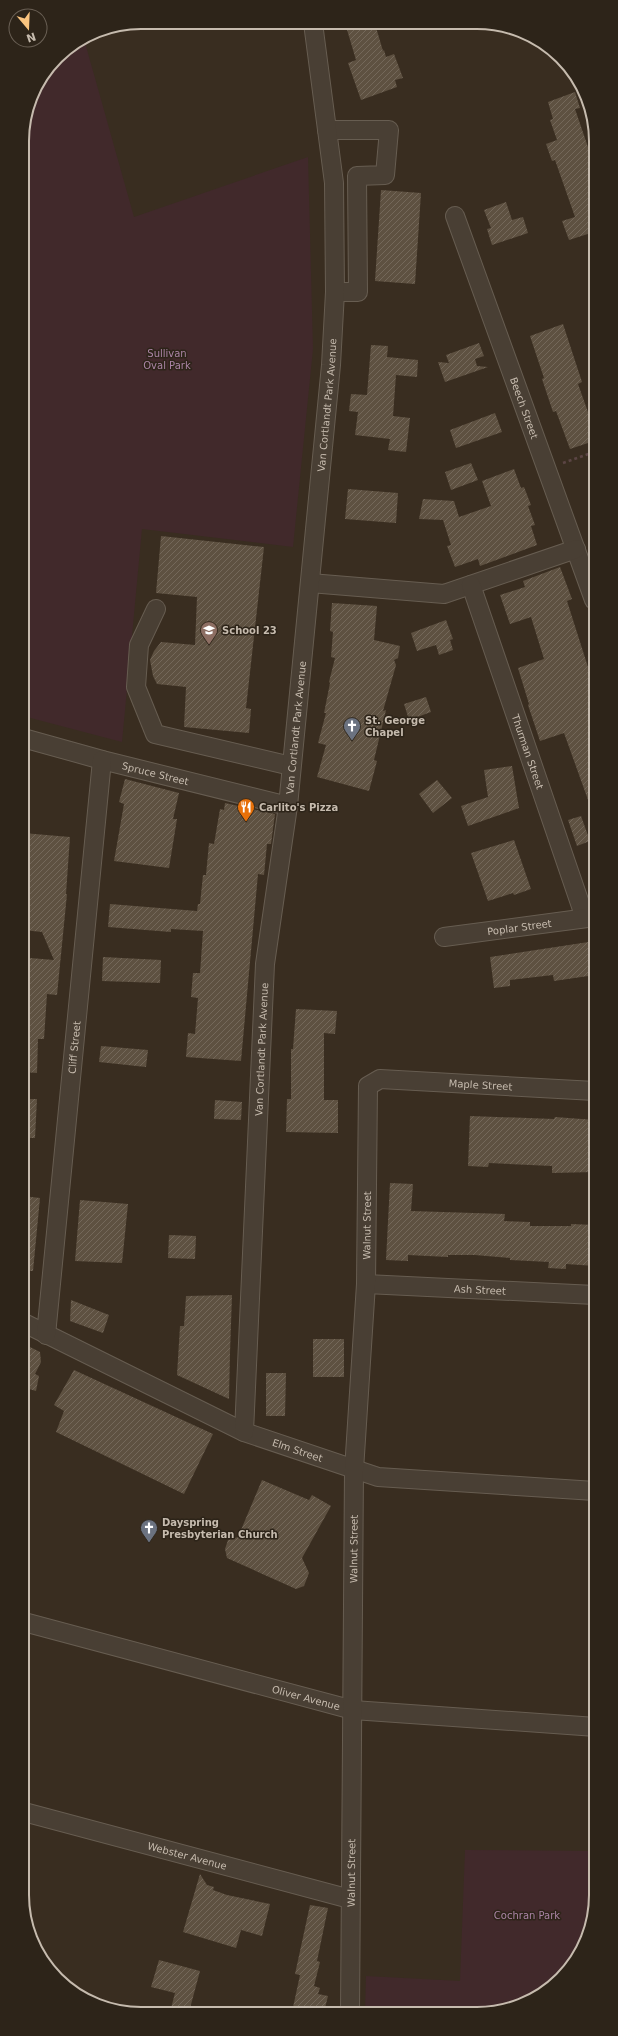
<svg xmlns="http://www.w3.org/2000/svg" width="618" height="2036" font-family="'DejaVu Sans',sans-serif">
<defs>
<pattern id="building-hatch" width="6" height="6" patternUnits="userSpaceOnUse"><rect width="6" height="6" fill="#5e5141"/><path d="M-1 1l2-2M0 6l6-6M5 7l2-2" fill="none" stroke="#74685a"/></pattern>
</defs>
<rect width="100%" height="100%" fill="#392d20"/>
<path fill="#41292b" d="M84,39L134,217L308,157L313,349L293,547L142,529L122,742L23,716L22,133L31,95L57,57Z
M465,1850L596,1851V1903L587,1940L566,1974L536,1998L500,2012H365L366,1976L460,1981Z"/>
<path fill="url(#building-hatch)" d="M345,23L375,24L383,51L384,50L386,57L394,54L403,78L395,80L397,87L361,100L348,63L356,60Z
M575,92L580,108L575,109L589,150L594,148V188L590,190L594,208L589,210L594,222V232L569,240L562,221L575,217L555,160L552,161L546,144L557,140L550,120L553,119L548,102Z
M381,190L421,193L415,284L375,281Z
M506,202L512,220L523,217L528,233L492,245L487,229L491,228L484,210Z
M563,324L582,382L578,384L594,429V441L570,449L556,411L553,412L542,379L544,378L530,336Z
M479,343L484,356L475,359L477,366L488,367L445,382L438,362L449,363L446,355Z
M371,345L388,346L387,357L418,360L417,377L396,375L393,416L410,418L406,452L388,450L390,439L355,435L358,412L349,411L351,394L367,395Z
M495,413L502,432L456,448L450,430Z
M471,463L478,480L451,490L445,472Z
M514,469L521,488L524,487L531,505L528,506L535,525L531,526L537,545L480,566L478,559L455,567L447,546L451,545L443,520L419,519L423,499L454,501L459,517L491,506L482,481Z
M348,489L398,493L396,523L345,519Z
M161,536L264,547L246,708L251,709L249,733L184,727L186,687L157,684L153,676L150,660L154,651L161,642L195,645L197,597L156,593Z
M560,567L572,599L567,601L594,686L595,810L592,811L564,733L540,741L528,705L529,704L518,668L544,659L531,617L510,624L500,595L525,587L523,581Z
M332,603L377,606L374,640L400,646L398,658L394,660L396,665L383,711L386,710L374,760L377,761L369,791L317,777L326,745L318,743L326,713H324L330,683L329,682L335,658L331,657L333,632L330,631Z
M446,620L453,639L450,640L453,650L439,655L436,645L417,651L411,633Z
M426,697L431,712L409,720L404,704Z
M512,766L519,808L468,826L461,806L488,797L484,770Z
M125,779L179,793L173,819H177L169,868L114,861L124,804L119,802Z
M437,780L452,798L433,813L419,794Z
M225,803L275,814L271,844H267L264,875L258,874L241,1061L186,1057L188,1033L195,1034L198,998L191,997L193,973H200L203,931L171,929V932L108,927L110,904L197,911L198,904H200L203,875H206L209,843L214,844L220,809L224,810Z
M581,816L590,841L577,846L568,820Z
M23,833L70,837L66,894H67L57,995L47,994L44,1039H38L37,1073L23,1072V1018H28L30,983L23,982V967H29L30,958L54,960L42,932L23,930Z
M514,840L531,889L514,895L513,893L488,901L471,853Z
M595,941V975L554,981L553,975L510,980V986L494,988L490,957Z
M103,957L161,960L160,983L102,981Z
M296,1009L337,1011L335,1034L324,1033V1100H338V1133L286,1132L287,1099H291V1049H293Z
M101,1046L148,1050L146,1067L99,1062Z
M23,1099H37L35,1138H23Z
M215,1100L242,1102L241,1120L214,1119Z
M470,1116L554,1119L555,1117L595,1120V1172L552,1173V1166L489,1163L488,1167L468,1166Z
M390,1183L413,1184L411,1211L505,1214L504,1221L530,1222V1226H571V1224L595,1225V1266L566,1264V1269L548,1268L549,1262L510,1260V1258L475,1255H448V1257L408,1255V1261L386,1260Z
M23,1196L40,1198L33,1271H24Z
M80,1200L128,1204L122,1263L75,1261Z
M169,1235L196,1236L195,1259L168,1258Z
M232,1295L230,1353L229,1399L177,1375L180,1326H184L186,1296Z
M71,1300L109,1315L103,1333L70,1321Z
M313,1339H344V1377H313Z
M24,1344L40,1352L41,1362L35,1374L39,1376L36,1391L29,1389L24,1401Z
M74,1370L213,1434L184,1494L56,1432L64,1411L54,1405Z
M266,1373H286L285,1416H266Z
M262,1480L309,1500L312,1495L331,1506L302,1558L309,1573L304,1586L296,1589L227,1558L225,1549L228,1540L238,1537Z
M200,1874L207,1885L214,1887L213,1890L227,1895L270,1904L262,1936L241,1930L236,1948L183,1932Z
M310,1905L328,1908L317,1961L320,1962L314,1986L320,1988L318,1994L328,1996L324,2012H292L300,1975L295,1974Z
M159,1960L200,1971L189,2012H170L175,1993L151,1987Z"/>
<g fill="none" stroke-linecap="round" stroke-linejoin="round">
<g stroke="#675d51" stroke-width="20">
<g id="minor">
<path d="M327,130H389L385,175L357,176L358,292H335"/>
<path id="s1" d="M455,216L594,600"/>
<path d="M310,583L444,594L576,549"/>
<path id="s2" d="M471,585L585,918"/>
<path d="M156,609L139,645L136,687L155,734L291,766"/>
<path id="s3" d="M23,738L102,760L288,806"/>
<path id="s4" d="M444,937L595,917"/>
<path id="s5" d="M366,1284L595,1295"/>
<path id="s6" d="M24,1323L244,1432L378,1477L595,1491"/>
<path id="s7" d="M46,1335L102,760"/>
<path id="s8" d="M244,1432L265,964L288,806L331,365L335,292L334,183L313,23"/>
<path id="s9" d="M24,1622L353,1710L596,1727"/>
<path id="s10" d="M24,1812L350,1899"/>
<path id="s11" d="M350,2012L354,1470L366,1284L368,1086L380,1079L595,1091"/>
</g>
</g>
<path stroke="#5b4544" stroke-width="2.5" stroke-dasharray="3 3" stroke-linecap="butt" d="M563,463L594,452"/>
<use href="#minor" stroke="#493f34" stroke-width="18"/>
</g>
<defs>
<g id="school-pin" transform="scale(0.9)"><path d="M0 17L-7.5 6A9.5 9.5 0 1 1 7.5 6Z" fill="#8d6e63" stroke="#2d2419"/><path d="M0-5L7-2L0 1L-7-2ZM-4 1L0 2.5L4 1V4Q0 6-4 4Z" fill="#fff"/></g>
<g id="church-pin" transform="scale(0.9)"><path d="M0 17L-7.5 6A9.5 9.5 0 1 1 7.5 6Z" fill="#6b7280" stroke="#2d2419"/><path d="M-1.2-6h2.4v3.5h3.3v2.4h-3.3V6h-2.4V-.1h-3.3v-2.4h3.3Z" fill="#fff"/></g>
<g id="restaurant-pin" transform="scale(0.9)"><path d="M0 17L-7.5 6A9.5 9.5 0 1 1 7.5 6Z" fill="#e8710a" stroke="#2d2419"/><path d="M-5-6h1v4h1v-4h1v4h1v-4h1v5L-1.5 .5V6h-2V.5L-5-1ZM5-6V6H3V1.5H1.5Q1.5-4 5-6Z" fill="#fff"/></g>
</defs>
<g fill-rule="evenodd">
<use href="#school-pin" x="209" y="630"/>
<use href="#church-pin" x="352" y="726"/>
<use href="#restaurant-pin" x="246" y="807"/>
<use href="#church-pin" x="149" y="1528"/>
</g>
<g text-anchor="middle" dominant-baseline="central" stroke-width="3" stroke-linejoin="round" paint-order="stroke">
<g font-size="10" fill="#ab84a5" stroke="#2d2419">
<text x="167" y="353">Sullivan<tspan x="167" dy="12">Oval Park</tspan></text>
<text x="527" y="1915">Cochran Park</text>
</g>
<g font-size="10" fill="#c6bbae" stroke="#2d2419">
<text stroke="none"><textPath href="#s8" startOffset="1031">Van Cortlandt Park Avenue</textPath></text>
<text stroke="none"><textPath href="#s1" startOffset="204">Beech Street</textPath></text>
<text stroke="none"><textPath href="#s8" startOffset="707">Van Cortlandt Park Avenue</textPath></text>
<text stroke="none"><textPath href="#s2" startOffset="176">Thurman Street</textPath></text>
<text stroke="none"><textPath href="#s3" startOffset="137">Spruce Street</textPath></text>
<text stroke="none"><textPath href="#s4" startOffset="76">Poplar Street</textPath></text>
<text stroke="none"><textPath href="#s7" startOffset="289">Cliff Street</textPath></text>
<text stroke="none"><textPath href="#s8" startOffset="383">Van Cortlandt Park Avenue</textPath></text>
<text stroke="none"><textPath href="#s11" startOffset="1041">Maple Street</textPath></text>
<text stroke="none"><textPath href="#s11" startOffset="787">Walnut Street</textPath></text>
<text stroke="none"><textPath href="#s5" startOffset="114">Ash Street</textPath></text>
<text stroke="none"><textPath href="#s6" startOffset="302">Elm Street</textPath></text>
<text stroke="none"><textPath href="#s11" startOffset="463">Walnut Street</textPath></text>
<text stroke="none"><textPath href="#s9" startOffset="292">Oliver Avenue</textPath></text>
<text stroke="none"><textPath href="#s10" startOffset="169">Webster Avenue</textPath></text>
<text stroke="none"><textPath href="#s11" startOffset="139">Walnut Street</textPath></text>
</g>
<g font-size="10" font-weight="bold" fill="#c6bbae" stroke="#2d2419" text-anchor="start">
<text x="222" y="630">School 23</text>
<text x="365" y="720">St. George<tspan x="365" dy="12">Chapel</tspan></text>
<text x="259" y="807">Carlito's Pizza</text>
<text x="162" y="1522">Dayspring<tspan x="162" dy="12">Presbyterian Church</tspan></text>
</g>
</g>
<path d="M0 0H618V2036H0ZM141 29H477A112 112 0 0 1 589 141V1895A112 112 0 0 1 477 2007H141A112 112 0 0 1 29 1895V141A112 112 0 0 1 141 29Z" fill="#2d2419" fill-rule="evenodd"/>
<path fill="none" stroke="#c6bbae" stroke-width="2" d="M141 29H477A112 112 0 0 1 589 141V1895A112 112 0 0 1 477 2007H141A112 112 0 0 1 29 1895V141A112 112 0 0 1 141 29Z"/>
<g transform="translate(28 28) rotate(161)"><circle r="19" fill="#2d2419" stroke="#6a6055"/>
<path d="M0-3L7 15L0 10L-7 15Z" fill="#fac47f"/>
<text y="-6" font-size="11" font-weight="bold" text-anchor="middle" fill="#c6bbae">N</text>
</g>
</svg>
